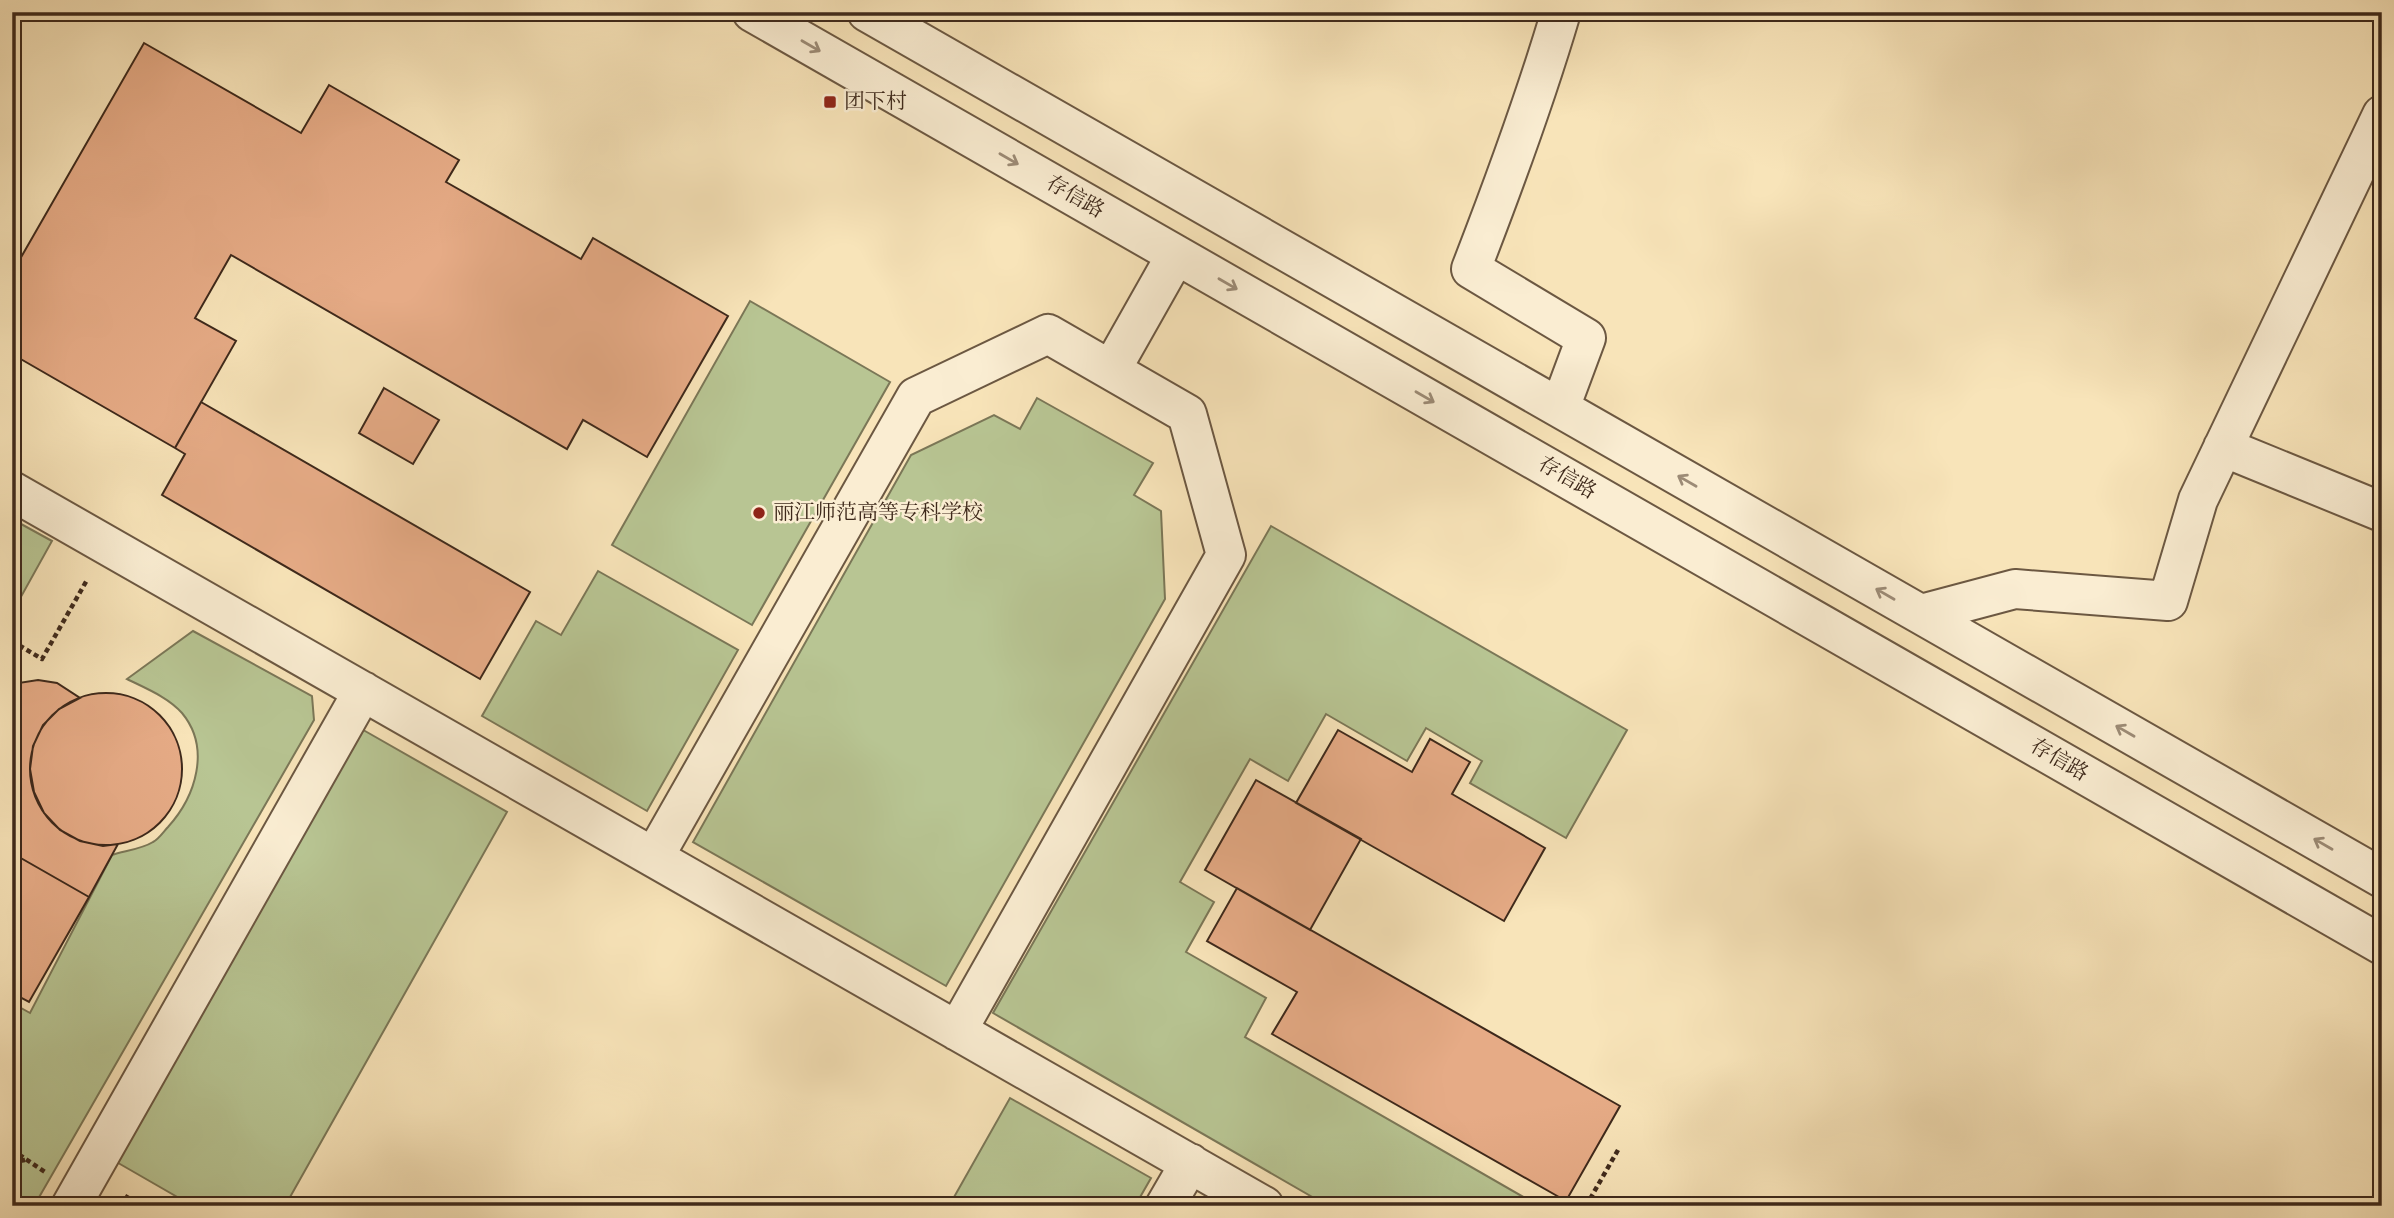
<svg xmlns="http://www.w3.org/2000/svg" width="2394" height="1218" font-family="'IM FELL DW Pica','Noto Serif SC',serif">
<rect width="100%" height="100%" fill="#f8e4b9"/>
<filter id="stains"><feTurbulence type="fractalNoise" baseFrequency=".00286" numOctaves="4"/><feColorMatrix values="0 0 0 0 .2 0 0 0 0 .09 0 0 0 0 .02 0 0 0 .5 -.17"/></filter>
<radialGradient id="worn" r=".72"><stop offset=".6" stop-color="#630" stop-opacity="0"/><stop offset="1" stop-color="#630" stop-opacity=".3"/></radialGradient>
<path fill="#b8c593" stroke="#7b7757" stroke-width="2" d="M750,301L890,382L752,625L612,545Z
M1037,398L1153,463L1134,495L1161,511L1165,599L946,986L693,842L911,455L994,415L1020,429Z
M12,519L52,541L12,613Z
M1271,526L1627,730L1566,838L1470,783L1482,761L1426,728L1407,761L1326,714L1288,781L1250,759L1180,882L1214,902L1186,952L1266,998L1245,1037L1539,1206H1328L993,1013Z
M598,571L738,650L647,811L482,716L536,621L561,635Z
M193,631L312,696L314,720L34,1206H12V1003L30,1013L112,855C124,851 142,849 153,842C159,839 164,831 168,827C196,796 211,748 182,713C168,697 145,688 127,679Z
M358,727L507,812L285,1206H193L113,1160Z
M1010,1098L1151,1178L1135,1206H949Z"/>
<path fill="#e6ab86" stroke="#3e291b" stroke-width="2" d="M144,43L301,133L329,85L459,160L446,182L581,259L593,238L728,316L647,457L583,420L567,449L231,255L195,318L236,341L175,448L12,354V273Z
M384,388L439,420L413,464L359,433Z
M201,402L530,592L480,679L162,495L185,454L175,448Z
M38,680L57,683L80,698L59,709L43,725L33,746L30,769L34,792L44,813L60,830L80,841L103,846L118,844L89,897L12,853V684Z
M30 769a76 76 0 1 1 152 0a76 76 0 1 1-152 0Z
M1338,730L1412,772L1430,739L1470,762L1452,794L1545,848L1504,921L1296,803Z
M1256,780L1361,839L1310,930L1205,870Z
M12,853L89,897L29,1002L12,993Z
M1237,888L1620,1106L1566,1201L1272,1034L1297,992L1207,941Z"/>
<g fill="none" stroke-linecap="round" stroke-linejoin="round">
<g stroke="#6c5842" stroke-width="42">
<path id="minor" d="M752,12L2382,945
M867,12L2382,878
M1111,370L1176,255
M1560,408L1586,338L1471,269C1504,184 1535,100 1561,12
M2223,447L2382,512
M12,491L1264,1206
M1921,614L2015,589L2168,601L2198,500L2382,115
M654,857L916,397L1048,334L1187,414L1226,555L957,1031
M71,1206L363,691
M1165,1206L1190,1163"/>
</g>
<path stroke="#3e291b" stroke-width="4.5" stroke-dasharray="5 3.5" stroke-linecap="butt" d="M12,641L42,659L87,580
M12,1150L45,1172
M12,1162L25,1160
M125,1196L142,1206
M1586,1206L1618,1150"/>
<use href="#minor" stroke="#faedd2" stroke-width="38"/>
</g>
<defs><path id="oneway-shaft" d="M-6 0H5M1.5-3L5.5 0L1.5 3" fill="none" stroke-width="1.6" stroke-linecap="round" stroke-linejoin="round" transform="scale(1.75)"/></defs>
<g stroke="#9c8b76">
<use href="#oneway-shaft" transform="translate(811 46) rotate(30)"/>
<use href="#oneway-shaft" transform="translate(1009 159) rotate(30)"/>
<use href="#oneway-shaft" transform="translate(1228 284) rotate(30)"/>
<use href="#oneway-shaft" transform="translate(1425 397) rotate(30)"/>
<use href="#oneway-shaft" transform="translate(1687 481) rotate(-150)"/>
<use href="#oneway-shaft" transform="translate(1885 594) rotate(-150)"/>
<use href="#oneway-shaft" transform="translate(2125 731) rotate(-150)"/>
<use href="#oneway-shaft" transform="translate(2323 844) rotate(-150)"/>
</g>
<g fill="#8f2418" stroke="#faedd2" stroke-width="2.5">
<rect x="823" y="95" width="14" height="14" rx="3.5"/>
<circle cx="759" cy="513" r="7"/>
</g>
<g text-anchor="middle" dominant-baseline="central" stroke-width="5" stroke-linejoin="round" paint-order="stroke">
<g font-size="21" fill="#3e291b" stroke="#faedd2" text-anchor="start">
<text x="844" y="102">团下村</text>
<text x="773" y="513">丽江师范高等专科学校</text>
</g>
<g font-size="21" fill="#3e291b" stroke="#faedd2">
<text transform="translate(1075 197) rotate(30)">存信路</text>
<text transform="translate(1567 478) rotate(30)">存信路</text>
<text transform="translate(2059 760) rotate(30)">存信路</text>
</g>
</g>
<rect width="2394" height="1218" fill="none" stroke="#f8e4b9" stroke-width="42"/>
<rect x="14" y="14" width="2366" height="1190" fill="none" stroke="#3e291b" stroke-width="3.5"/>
<rect x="21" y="21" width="2352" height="1176" fill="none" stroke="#3e291b" stroke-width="2"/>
<rect width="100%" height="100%" filter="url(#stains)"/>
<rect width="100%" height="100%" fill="url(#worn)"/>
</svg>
